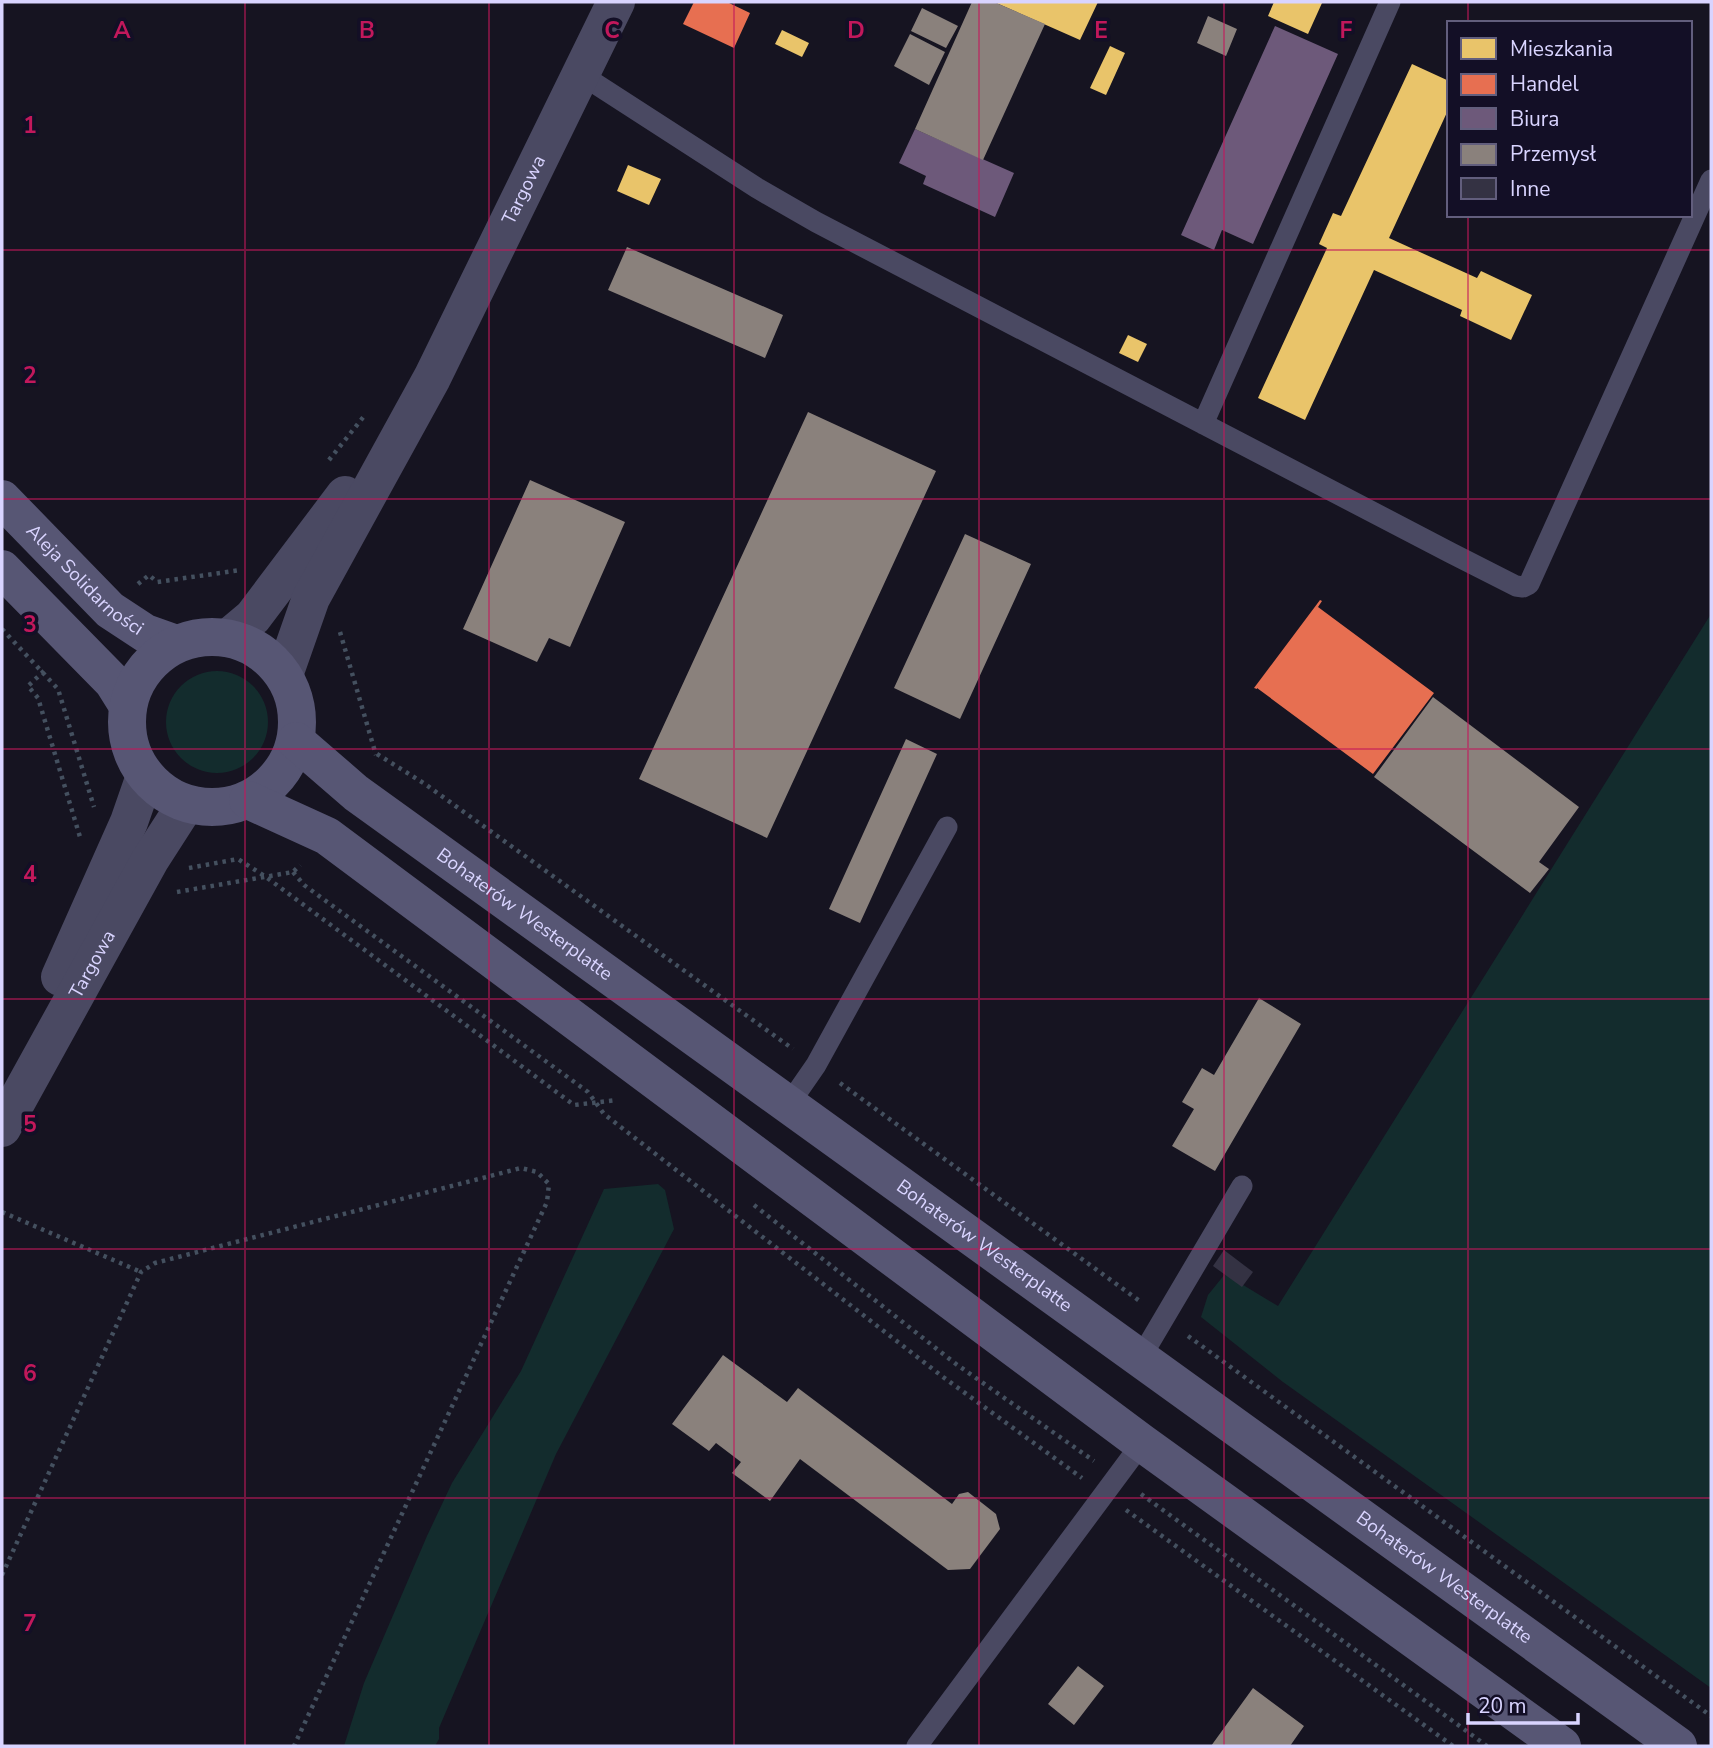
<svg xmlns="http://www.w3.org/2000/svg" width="1713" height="1748" font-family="'Nunito Sans',sans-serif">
<rect width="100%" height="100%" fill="#161421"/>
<path fill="#132c2d" d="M1711,614V1688L1283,1382L1201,1317L1208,1295L1225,1274L1278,1306Z
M166 722a51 51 0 1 1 102 0a51 51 0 1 1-102 0Z
M658,1184L665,1190L674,1229L556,1454L439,1728V1739L435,1746H344L364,1683L427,1536L452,1483L521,1371L604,1189Z"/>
<path fill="#e9c46a" d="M994,2L1067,3L1098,2L1080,40Z
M1274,2H1318L1322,3L1308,34L1268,16Z
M782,30L809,43L802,57L775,44Z
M1110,46L1125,53L1106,95L1090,88Z
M1412,64L1449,81V108L1389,238L1477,278L1481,271L1532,295L1511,340L1460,316L1462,310L1374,270L1305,420L1258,398L1327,248L1319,244L1333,213L1341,216Z
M628,165L661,179L649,205L617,191Z
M1128,335L1147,344L1138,362L1119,353Z"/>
<path fill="#e76f51" d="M694,2H727L750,13L734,48L683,24Z
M1320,600L1322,601L1318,607L1434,693L1373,774L1257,688V689L1254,688Z"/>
<path fill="#6d597a" d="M1275,26L1338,54L1253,244L1222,230L1214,250L1181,235Z
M915,129L1014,173L995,217L923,184L926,176L899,163Z"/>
<path fill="#8a817c" d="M972,2H994L1045,24L983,160L915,129Z
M922,8L958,26L946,48L911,31Z
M1208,16L1237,29L1226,56L1197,43Z
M910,34L945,52L929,85L894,66Z
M627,247L783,315L765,358L608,290Z
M808,412L936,471L767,838L639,779Z
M530,480L625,522L570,647L549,638L537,662L463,629Z
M965,534L1031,564L960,719L894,688Z
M1433,697L1579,807L1539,862L1549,869L1530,893L1374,777Z
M906,739L937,754L860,923L829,909Z
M1259,998L1301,1024L1215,1171L1172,1146L1194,1109L1182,1102L1202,1068L1214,1075Z
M723,1355L787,1402L798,1388L952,1504L959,1494L968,1492L996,1514L1000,1529L970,1569L948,1570L800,1459L770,1501L732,1473L741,1462L716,1443L709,1451L672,1424Z
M1078,1666L1104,1686L1074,1725L1048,1704Z
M1253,1688L1304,1726L1290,1746H1211Z"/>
<path fill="#343243" d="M1224,1250L1253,1272L1242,1287L1213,1266Z"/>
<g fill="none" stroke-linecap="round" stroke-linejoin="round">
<path stroke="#44505f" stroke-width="4.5" stroke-dasharray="3.5 5" stroke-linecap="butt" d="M329,460L365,415
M138,584L149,575L157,582L241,570
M2,629L58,689L94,807
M340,632L376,755
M44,671L28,686L38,698L80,837
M377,754L425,784L793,1049
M189,868L238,859L266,877L574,1105L617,1100
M293,872L304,885L588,1092L604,1114L943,1377L1082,1478
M177,892L293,872L300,865
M840,1083L1141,1302
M754,1205L956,1364L1094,1461
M2,1212L141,1272
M1188,1336L1711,1716
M1141,1494L1487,1746
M1126,1510L1453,1746
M2,1575L141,1272L155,1263L521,1168L537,1172L549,1184L547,1202L294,1746"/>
<path stroke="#4a4962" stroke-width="21" d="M582,75L757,188L816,222L1451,553L1516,586L1523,587L1529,584L1711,180
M1203,424L1390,2
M789,1104L816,1065L947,827
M1141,1357L1242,1186
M917,1746L1142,1443"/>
<g stroke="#4a4962" stroke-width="38">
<path d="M228,638L253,617L345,495"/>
<path id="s1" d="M284,675L311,598L432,378L616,2"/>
<path d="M60,977L129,822L145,776"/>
<path id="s2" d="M2,1128L150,860L186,804"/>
</g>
<g stroke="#575674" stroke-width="38">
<path id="s3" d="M2,499L110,610L145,633L176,644"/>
<path d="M2,569L113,682L128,706"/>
<circle cx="212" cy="722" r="85"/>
<path id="s4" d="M296,741L356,793L1678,1746"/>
<path d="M248,800L327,836L1142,1443L1562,1746"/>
</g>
</g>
<path fill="none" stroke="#c2185b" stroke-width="2" stroke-opacity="0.55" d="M245,2V1746M489,2V1746M734,2V1746M979,2V1746M1224,2V1746M1468,2V23M1468,215V1746M2,250H1711M2,499H1711M2,749H1711M2,999H1711M2,1249H1711M2,1498H1711"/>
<g text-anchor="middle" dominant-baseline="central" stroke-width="7" stroke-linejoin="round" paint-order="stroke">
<g font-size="19" fill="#d9d4ff" stroke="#130f26">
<text stroke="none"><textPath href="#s1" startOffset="542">Targowa</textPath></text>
<text stroke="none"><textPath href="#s3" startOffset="116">Aleja Solidarności</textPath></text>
<text stroke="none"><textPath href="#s4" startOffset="287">Bohaterów Westerplatte</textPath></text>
<text stroke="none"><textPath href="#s2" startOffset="187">Targowa</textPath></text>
<text stroke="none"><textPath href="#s4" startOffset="854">Bohaterów Westerplatte</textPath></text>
<text stroke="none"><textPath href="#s4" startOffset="1421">Bohaterów Westerplatte</textPath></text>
</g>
</g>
<g font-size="23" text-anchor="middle" font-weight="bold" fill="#c2185b" stroke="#130f26" stroke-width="7" stroke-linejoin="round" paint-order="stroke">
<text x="122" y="38">A</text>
<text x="367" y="38">B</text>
<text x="612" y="38">C</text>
<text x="856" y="38">D</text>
<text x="1101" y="38">E</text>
<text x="1346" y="38">F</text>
<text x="30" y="133">1</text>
<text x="30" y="383">2</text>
<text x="30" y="632">3</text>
<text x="30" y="882">4</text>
<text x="30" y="1132">5</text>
<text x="30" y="1381">6</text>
<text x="30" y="1631">7</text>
</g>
<rect width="1713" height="1748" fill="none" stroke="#d9d4ff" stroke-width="7"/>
<rect x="1447" y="21" width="245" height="196" fill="#130f26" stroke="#625e7d" stroke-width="2"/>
<rect x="1461" y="38" width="35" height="21" fill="#e9c46a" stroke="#625e7d" stroke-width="2"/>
<text x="1510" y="56" font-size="21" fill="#d9d4ff">Mieszkania</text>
<rect x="1461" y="74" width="35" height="21" fill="#e76f51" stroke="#625e7d" stroke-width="2"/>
<text x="1510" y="91" font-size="21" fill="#d9d4ff">Handel</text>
<rect x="1461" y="108" width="35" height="21" fill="#6d597a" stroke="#625e7d" stroke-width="2"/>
<text x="1510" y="126" font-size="21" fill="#d9d4ff">Biura</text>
<rect x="1461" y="144" width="35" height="21" fill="#8a817c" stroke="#625e7d" stroke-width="2"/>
<text x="1510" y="161" font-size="21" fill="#d9d4ff">Przemysł</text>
<rect x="1461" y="178" width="35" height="21" fill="#343243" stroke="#625e7d" stroke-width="2"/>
<text x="1510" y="196" font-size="21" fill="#d9d4ff">Inne</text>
<path d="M1468 1713v10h110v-10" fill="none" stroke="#d9d4ff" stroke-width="3.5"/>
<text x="1478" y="1713" font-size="21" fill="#d9d4ff" stroke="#130f26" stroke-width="5" paint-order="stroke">20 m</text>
</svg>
